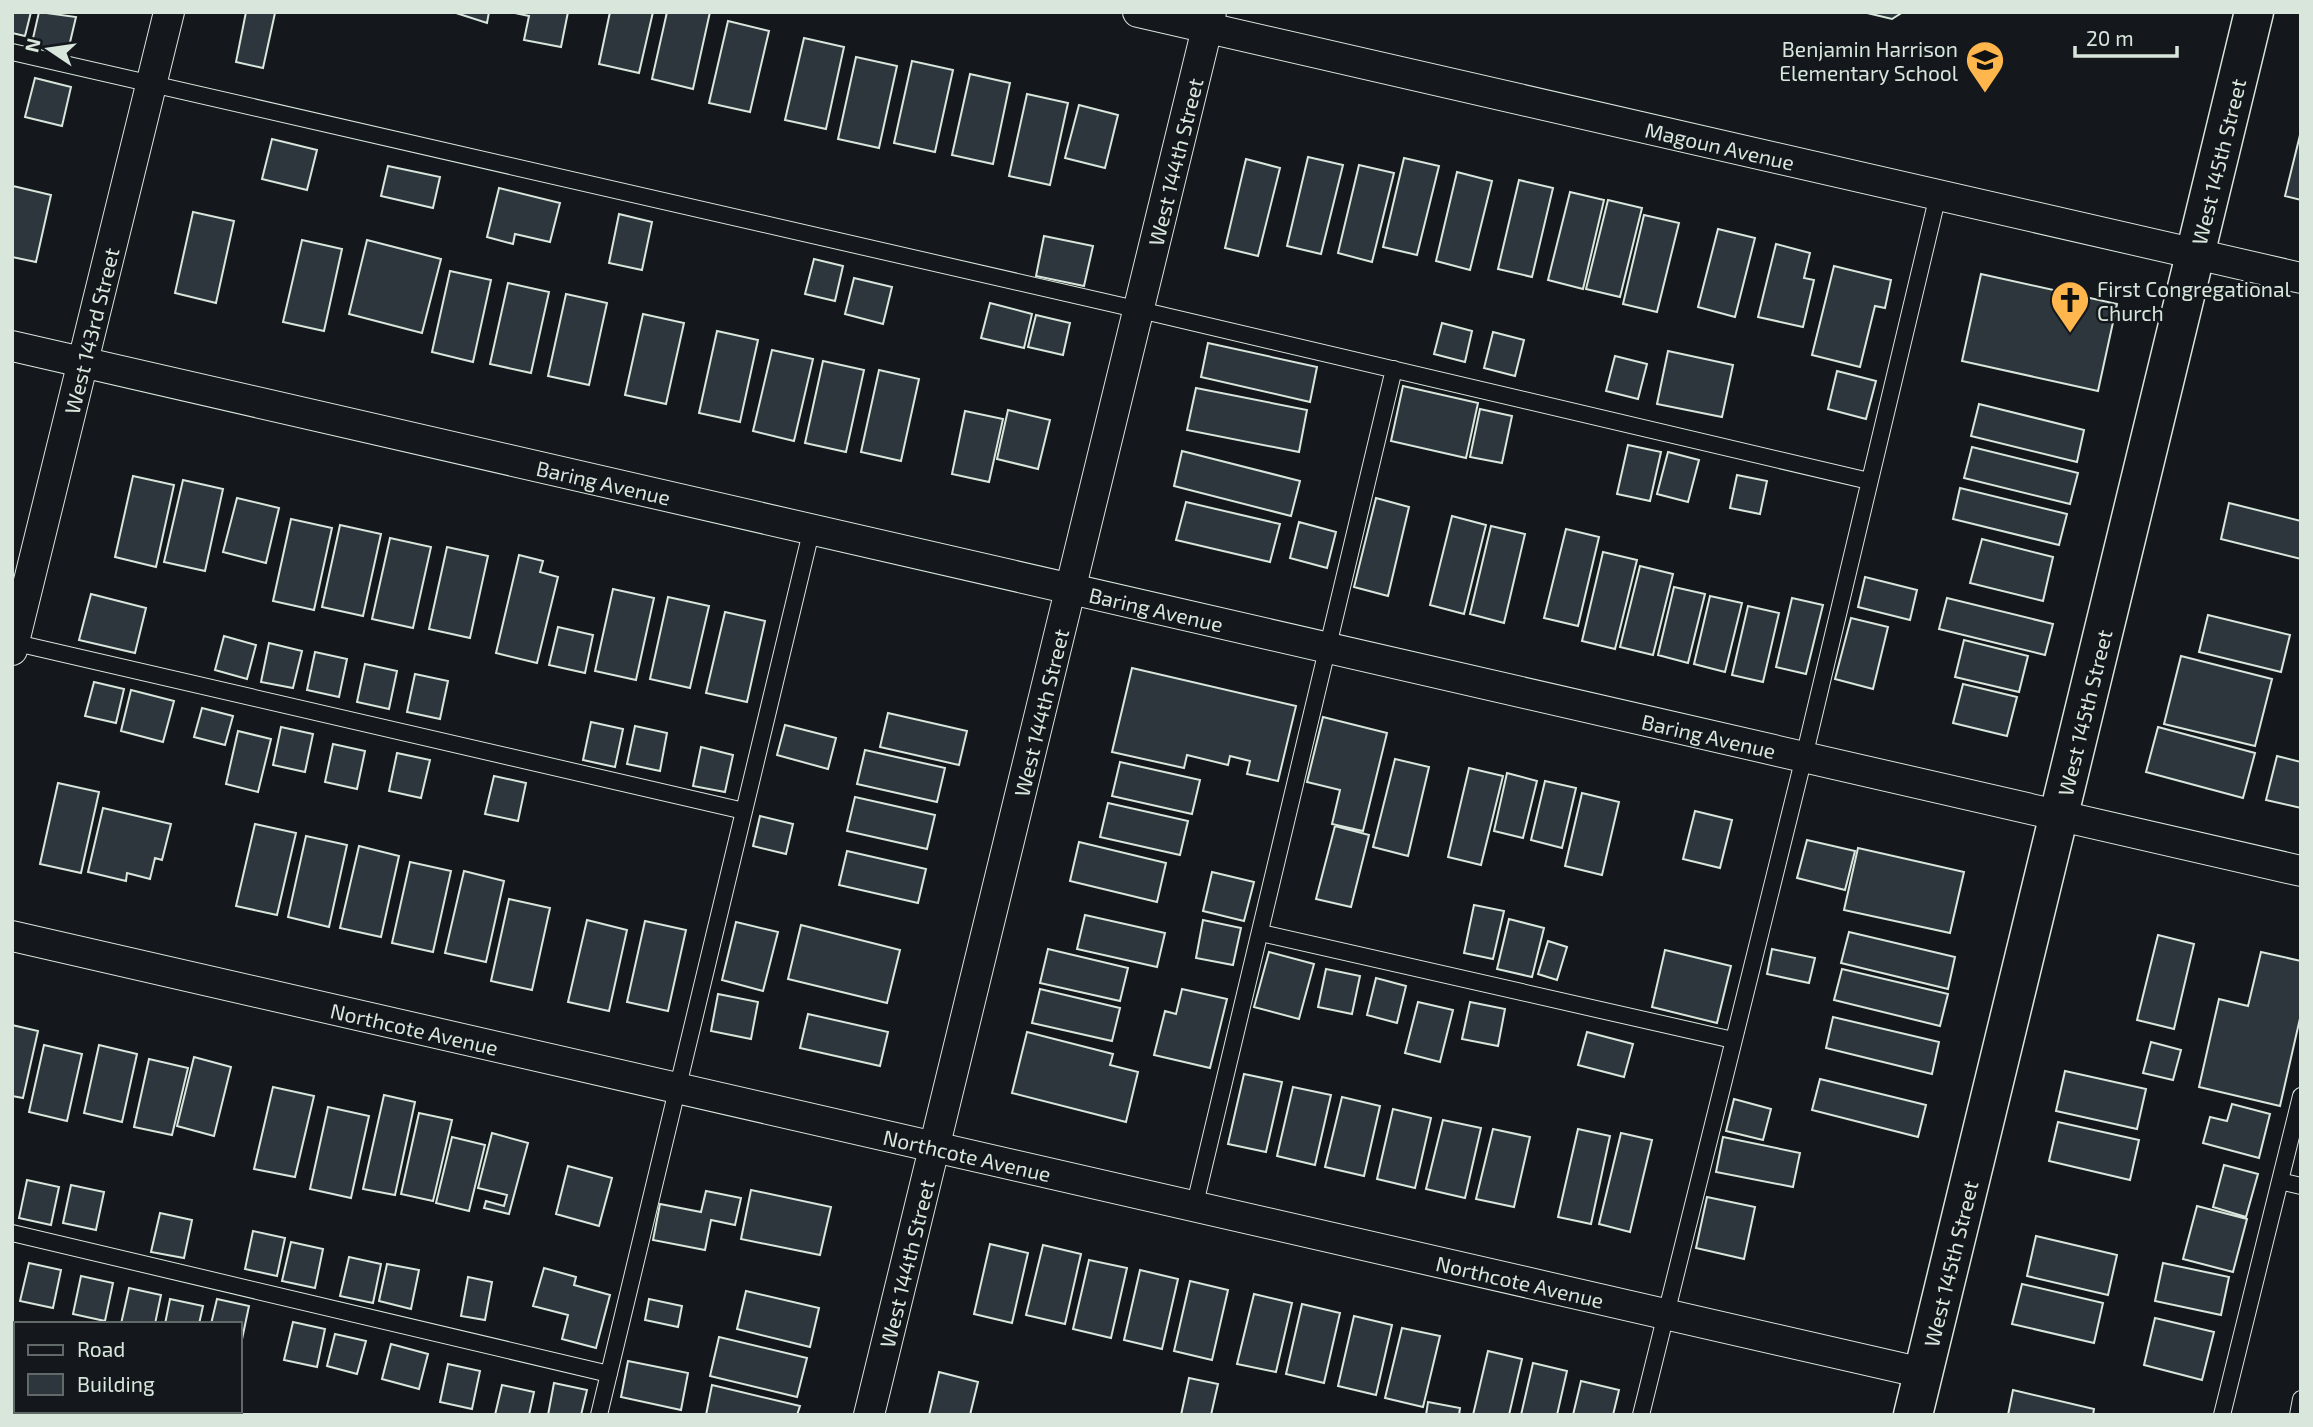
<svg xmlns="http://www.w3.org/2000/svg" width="2313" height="1427" font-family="'Exo 2',sans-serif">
<rect width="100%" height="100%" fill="#14181c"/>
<path fill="#2c363c" stroke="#d8e6dc" stroke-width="2" d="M12,12H31L25,36L12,33Z
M39,12L76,17L67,55L31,47Z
M246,12L275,13L263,68L236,62Z
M453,12H489L487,23Z
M568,12L561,47L524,40L529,16L515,13Z
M610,12H653L639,73L599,64Z
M667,12H710L693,89L652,79Z
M1863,12H1903L1892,19Z
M728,21L769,31L750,112L709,103Z
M804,38L844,47L826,129L785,120Z
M856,57L897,66L879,148L838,139Z
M912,61L953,70L935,152L894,143Z
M970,74L1010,83L993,164L952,155Z
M35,78L71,87L62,126L25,117Z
M1027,94L1068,103L1050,185L1009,176Z
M1079,105L1118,115L1105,168L1065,158Z
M2301,131V200L2285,196Z
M272,139L317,150L307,190L262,179Z
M1308,157L1343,165L1321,254L1287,246Z
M1404,158L1439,166L1417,255L1383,247Z
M1246,159L1280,168L1258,256L1225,248Z
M1359,165L1394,173L1372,262L1338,253Z
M388,166L440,177L433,208L381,196Z
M1457,172L1492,181L1470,270L1436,261Z
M1519,180L1553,188L1532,277L1498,269Z
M13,186L51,195L36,262L12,257Z
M499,188L560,203L550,242L515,234L513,244L487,237Z
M1570,192L1604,200L1583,289L1548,280Z
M1608,200L1642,208L1620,297L1586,289Z
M193,212L234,221L216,303L175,293Z
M619,214L652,222L642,270L609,263Z
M1644,215L1679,223L1657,312L1623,304Z
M1718,229L1755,238L1735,317L1698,307Z
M1044,236L1093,246L1084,286L1036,276Z
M302,240L342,249L324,331L283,322Z
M367,240L441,259L422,333L349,314Z
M1776,244L1810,253L1804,278L1814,280L1803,327L1758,317Z
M814,259L843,266L835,301L805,294Z
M1834,266L1891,280L1885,308L1875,306L1860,367L1812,355Z
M450,271L491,280L473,362L432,352Z
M1981,274L2117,304L2098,391L1962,361Z
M854,278L892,287L883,324L845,314Z
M508,283L549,292L531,373L490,364Z
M566,294L607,303L589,385L548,376Z
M990,303L1032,314L1024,348L981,338Z
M643,314L684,323L666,404L625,395Z
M1036,315L1070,323L1063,355L1028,347Z
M1442,323L1472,331L1465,362L1434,354Z
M717,331L758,340L740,422L699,413Z
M1493,332L1524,340L1515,376L1484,368Z
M1208,343L1317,367L1310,402L1201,377Z
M772,350L813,359L794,441L753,431Z
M1668,351L1733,365L1722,417L1657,404Z
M1615,356L1647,364L1638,399L1606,391Z
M823,361L864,370L846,452L805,443Z
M879,370L919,379L901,461L861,452Z
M1837,371L1876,381L1866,419L1828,409Z
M1403,386L1478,403L1466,458L1391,441Z
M1196,388L1307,410L1299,452L1187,430Z
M1979,404L2084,430L2077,462L1971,436Z
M1480,409L1512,416L1502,463L1470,457Z
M1008,410L1050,420L1038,469L997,459Z
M965,411L1003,419L989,482L952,474Z
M1628,445L1661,452L1650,501L1617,494Z
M1972,447L2078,473L2070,504L1964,478Z
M1182,451L1300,481L1291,516L1174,486Z
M1668,452L1699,460L1688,502L1657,494Z
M1737,475L1767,481L1760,514L1730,508Z
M133,476L174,485L156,567L115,557Z
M183,480L223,489L205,571L164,562Z
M1960,488L2067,514L2059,545L1953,519Z
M237,498L279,508L266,563L223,552Z
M1376,498L1409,507L1388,596L1354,587Z
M1186,502L1280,524L1270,562L1176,540Z
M2229,503L2301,521V559L2221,539Z
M1452,516L1486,525L1464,614L1430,605Z
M291,519L332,528L314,610L273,601Z
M1299,522L1336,532L1327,568L1290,558Z
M340,525L381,534L363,616L322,607Z
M1491,526L1525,534L1504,623L1470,614Z
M1566,529L1599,537L1578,626L1544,618Z
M390,538L431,547L413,628L372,619Z
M1982,539L2053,557L2043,601L1970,583Z
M447,547L488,556L470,638L429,629Z
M1603,552L1637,560L1615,649L1582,641Z
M519,555L543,561L540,572L558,577L537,663L496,653Z
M1640,566L1673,574L1653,655L1620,647Z
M1865,577L1917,590L1910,620L1858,607Z
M1674,587L1705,594L1688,663L1658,655Z
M613,589L654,598L636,680L595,671Z
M91,594L146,608L135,653L79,640Z
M1710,596L1742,603L1725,672L1694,664Z
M668,597L709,606L690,688L650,679Z
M1792,598L1823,605L1806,674L1776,667Z
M1947,598L2053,624L2045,655L1939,629Z
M1748,606L1779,613L1763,682L1732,675Z
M725,612L765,621L747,702L706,693Z
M2208,615L2290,635L2281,672L2199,652Z
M1851,618L1888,627L1873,689L1835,679Z
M558,627L593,635L585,673L549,665Z
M224,636L256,645L247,679L215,670Z
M1964,640L2028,656L2019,692L1955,677Z
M269,643L302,651L293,688L261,682Z
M315,652L347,659L339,697L307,690Z
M2181,656L2272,679L2255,746L2164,724Z
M365,664L397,671L389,709L357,702Z
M1132,668L1296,706L1278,781L1247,774L1250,761L1230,756L1228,765L1187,755L1184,768L1112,752Z
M415,674L448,681L440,719L407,712Z
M94,682L124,689L116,723L85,716Z
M1963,684L2017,697L2007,736L1953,723Z
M131,690L174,701L163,742L121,731Z
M202,708L233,716L225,745L194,737Z
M888,713L967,731L959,765L880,747Z
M1323,717L1387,733L1363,831L1332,824L1340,790L1307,782Z
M591,722L623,729L615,767L583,760Z
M785,725L836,738L828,769L777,755Z
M635,726L667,733L660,771L627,764Z
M281,727L313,734L305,772L273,765Z
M2158,727L2255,753L2243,798L2146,772Z
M238,731L271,739L258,792L226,784Z
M333,744L365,751L357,789L325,782Z
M701,747L733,755L725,792L693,786Z
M865,750L945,768L937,802L857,784Z
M397,753L430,760L421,798L389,791Z
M2277,756L2301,762V808L2266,800Z
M1395,759L1429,767L1408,856L1373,847Z
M1120,762L1200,780L1192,814L1112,796Z
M1469,768L1503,776L1481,865L1448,857Z
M1507,773L1537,781L1523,838L1494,831Z
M494,776L526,783L518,821L485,814Z
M1545,781L1576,788L1562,848L1531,840Z
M58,783L99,792L81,873L40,864Z
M1582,793L1619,802L1602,875L1565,866Z
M855,797L935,815L927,849L847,831Z
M1108,803L1188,821L1180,855L1100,837Z
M103,808L171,824L162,860L155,858L150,879L127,873L126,881L88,872Z
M1695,811L1732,820L1720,868L1683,859Z
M760,816L793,824L786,854L753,846Z
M255,824L296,833L277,915L236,906Z
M1335,826L1369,835L1351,907L1316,899Z
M306,836L347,845L329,927L288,917Z
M1807,840L1855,851L1845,890L1797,878Z
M1079,842L1166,863L1157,902L1070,881Z
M359,846L399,856L381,937L340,928Z
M1858,848L1964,872L1950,933L1844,910Z
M847,851L926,869L918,903L839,885Z
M410,862L451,871L433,952L392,943Z
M464,871L504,881L486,962L445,953Z
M1212,872L1254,882L1244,921L1203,911Z
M509,899L550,908L532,990L491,981Z
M1474,905L1504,911L1493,959L1464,953Z
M1085,915L1165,933L1157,967L1077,949Z
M1509,919L1544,928L1532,977L1497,969Z
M587,920L627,930L609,1011L568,1002Z
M1203,920L1241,928L1233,965L1196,958Z
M645,921L686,930L668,1011L627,1002Z
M736,922L778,932L763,991L722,980Z
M801,925L900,950L887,1003L788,979Z
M1849,932L1955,957L1948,989L1841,963Z
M2158,935L2194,944L2174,1029L2137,1020Z
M1548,941L1567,947L1557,980L1538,974Z
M1048,949L1128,968L1120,1001L1040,983Z
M1772,949L1815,958L1809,983L1767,974Z
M1665,950L1731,966L1717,1023L1652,1007Z
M1269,952L1314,964L1299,1019L1254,1007Z
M2261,952L2301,961V1014L2280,1106L2199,1087L2219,999L2248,1006Z
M1326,969L1360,976L1352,1014L1318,1007Z
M1842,969L1948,994L1940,1026L1834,1000Z
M1376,978L1406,986L1397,1023L1367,1015Z
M1040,989L1120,1008L1112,1041L1032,1023Z
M1182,989L1227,999L1210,1068L1154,1055L1165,1011L1176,1014Z
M718,994L758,1002L751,1039L711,1031Z
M1418,1002L1453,1010L1440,1062L1405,1053Z
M1470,1002L1505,1009L1498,1046L1462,1039Z
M808,1014L888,1032L880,1066L800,1048Z
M1833,1017L1939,1042L1932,1074L1826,1048Z
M12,1025L38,1031L23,1098L12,1096Z
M1027,1032L1113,1054L1110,1065L1138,1072L1126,1122L1012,1093Z
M1587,1032L1633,1044L1624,1077L1578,1065Z
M2151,1042L2181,1050L2173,1080L2143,1073Z
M44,1045L82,1054L67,1121L29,1112Z
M99,1045L137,1054L122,1122L84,1113Z
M194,1057L231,1067L214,1136L177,1126Z
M149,1059L188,1068L172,1135L134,1127Z
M2065,1071L2146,1089L2137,1129L2056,1111Z
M1244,1074L1282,1082L1266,1152L1228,1144Z
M1820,1079L1926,1105L1918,1137L1812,1110Z
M273,1087L314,1096L295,1177L254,1169Z
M1293,1087L1331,1095L1315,1165L1277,1156Z
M384,1095L415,1102L395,1195L363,1189Z
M1342,1097L1380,1106L1364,1176L1325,1167Z
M1734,1099L1771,1109L1763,1140L1726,1131Z
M2232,1104L2270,1114L2259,1158L2203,1143L2210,1117L2227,1121Z
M328,1107L369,1116L351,1198L310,1189Z
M1393,1109L1431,1118L1415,1188L1377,1179Z
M419,1113L452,1120L433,1201L401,1194Z
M1443,1120L1481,1128L1465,1198L1426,1189Z
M2058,1122L2139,1140L2130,1180L2049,1161Z
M1493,1129L1530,1137L1514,1207L1476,1199Z
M1578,1129L1610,1136L1591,1224L1558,1217Z
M492,1133L528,1143L509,1214L484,1208L486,1201L504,1206L507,1195L478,1188Z
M1621,1133L1652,1140L1630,1232L1599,1224Z
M452,1137L485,1145L469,1211L436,1203Z
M1723,1137L1800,1153L1793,1187L1716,1172Z
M2224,1165L2258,1174L2246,1217L2213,1207Z
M568,1166L612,1178L599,1226L556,1214Z
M27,1180L59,1187L51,1225L19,1218Z
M71,1185L104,1192L96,1230L63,1223Z
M751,1190L831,1207L820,1255L741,1239Z
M706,1191L741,1198L735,1225L711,1220L705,1250L653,1240L660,1204L701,1212Z
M1707,1197L1755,1207L1744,1259L1696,1248Z
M2197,1206L2247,1219L2233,1272L2183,1259Z
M160,1213L192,1220L184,1258L151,1252Z
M253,1231L285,1238L277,1276L245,1269Z
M2036,1236L2117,1255L2108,1295L2027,1276Z
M291,1242L323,1249L315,1288L282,1281Z
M990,1244L1028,1253L1012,1323L974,1314Z
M1043,1245L1081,1254L1065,1324L1026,1315Z
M349,1257L381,1264L373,1303L340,1296Z
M1089,1260L1127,1268L1111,1338L1073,1329Z
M29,1263L61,1270L53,1308L20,1301Z
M2163,1263L2229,1277L2221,1315L2155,1301Z
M387,1264L419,1270L411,1309L379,1301Z
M544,1268L576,1277L574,1285L610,1295L596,1348L562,1339L568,1315L533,1306Z
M1140,1270L1178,1279L1162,1349L1124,1340Z
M81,1276L113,1283L105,1321L73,1314Z
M468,1277L492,1282L485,1320L461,1316Z
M1190,1281L1228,1290L1212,1360L1174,1351Z
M2022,1284L2103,1303L2094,1343L2012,1324Z
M129,1288L161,1295L155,1324H121Z
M746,1291L819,1308L810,1347L737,1329Z
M1254,1294L1292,1303L1276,1372L1237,1364Z
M170,1299L203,1306L199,1324H165Z
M217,1299L249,1306L241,1344L240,1324H211Z
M649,1299L682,1306L678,1327L645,1320Z
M1302,1304L1340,1313L1324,1383L1286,1374Z
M1354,1316L1392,1325L1376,1395L1338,1386Z
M2155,1318L2214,1332L2202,1380L2144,1365Z
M293,1322L325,1329L317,1367L284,1360Z
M1402,1328L1440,1336L1423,1407L1385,1398Z
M335,1334L366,1341L357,1374L327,1366Z
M719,1337L807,1358L797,1397L710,1376Z
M391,1344L428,1354L419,1389L382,1379Z
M1488,1351L1522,1359L1509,1415H1473Z
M12,1355L16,1356V1411H32L31,1415H12Z
M628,1361L688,1373L681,1410L621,1397Z
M1533,1363L1567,1371L1557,1415H1521Z
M448,1364L480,1371L472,1409L440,1402Z
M939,1372L978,1382L970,1415H929Z
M1189,1378L1218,1384L1211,1415H1181Z
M1581,1381L1619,1390L1613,1415H1573Z
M554,1383L587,1390L581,1415H548Z
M502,1385L534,1392L529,1415H495Z
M712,1385L800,1406L797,1415H706Z
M2013,1390L2094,1409L2093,1415H2008Z
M1428,1402L1460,1408L1459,1415H1426Z
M35,1411H78L77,1415H34Z
M85,1411H128L127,1415H84Z
M139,1411H181L180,1415H138Z"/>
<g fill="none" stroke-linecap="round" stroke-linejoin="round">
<g stroke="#d8e6dc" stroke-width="18">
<path id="service" d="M12,52L1140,310L1869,481
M12,642L744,811
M1261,933L1733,1040
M2280,1181L2301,1186
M1194,1208L1394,369
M12,1233L609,1374
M599,1415L812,528
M1641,1415L1804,757L1938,195
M2222,1415L2301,1096
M2298,1415L2301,1399"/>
</g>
<g stroke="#d8e6dc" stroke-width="32">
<g id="minor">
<path id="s1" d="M1138,12L2301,278"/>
<path id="s2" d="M12,346L2301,871"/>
<path id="s3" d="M12,650L169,12"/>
<path id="s4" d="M12,936L1923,1373"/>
<path id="s5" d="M869,1415L1211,12"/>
</g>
</g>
<g stroke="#d8e6dc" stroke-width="41">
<g id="tertiary">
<path id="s6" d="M1913,1415L2254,12"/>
</g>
</g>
<use href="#service" stroke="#14181c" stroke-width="16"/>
<use href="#minor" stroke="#14181c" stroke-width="30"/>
<use href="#tertiary" stroke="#14181c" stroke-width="38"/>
</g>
<defs>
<g id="school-pin" transform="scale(2.0125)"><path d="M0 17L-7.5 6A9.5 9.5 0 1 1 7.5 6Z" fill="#ffb74d" stroke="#14181c"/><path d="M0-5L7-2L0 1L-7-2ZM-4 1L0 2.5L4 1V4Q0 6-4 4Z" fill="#111"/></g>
<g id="church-pin" transform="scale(2.0125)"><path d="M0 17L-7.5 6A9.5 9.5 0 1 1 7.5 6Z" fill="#ffb74d" stroke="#14181c"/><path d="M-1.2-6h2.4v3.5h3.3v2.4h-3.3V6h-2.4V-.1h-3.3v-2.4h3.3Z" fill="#111"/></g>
</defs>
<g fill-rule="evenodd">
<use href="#school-pin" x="1985" y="60"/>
<use href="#church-pin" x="2070" y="300"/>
</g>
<g text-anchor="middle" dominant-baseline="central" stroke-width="5" stroke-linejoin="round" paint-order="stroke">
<g font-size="21" fill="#d8e6dc" stroke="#14181c" text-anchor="end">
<text x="1958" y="48">Benjamin Harrison<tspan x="1958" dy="24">Elementary School</tspan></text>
<text x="2097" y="288" text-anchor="start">First Congregational<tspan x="2097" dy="24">Church</tspan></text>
</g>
<g font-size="21" fill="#d8e6dc" stroke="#14181c">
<text stroke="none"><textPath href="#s1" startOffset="597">Magoun Avenue</textPath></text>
<text stroke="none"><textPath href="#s5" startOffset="1290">West 144th Street</textPath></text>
<text stroke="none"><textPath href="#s6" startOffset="1290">West 145th Street</textPath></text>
<text stroke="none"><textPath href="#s3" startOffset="329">West 143rd Street</textPath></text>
<text stroke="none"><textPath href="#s2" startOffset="607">Baring Avenue</textPath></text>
<text stroke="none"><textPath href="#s2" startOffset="1174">Baring Avenue</textPath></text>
<text stroke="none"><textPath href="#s5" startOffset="723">West 144th Street</textPath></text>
<text stroke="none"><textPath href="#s6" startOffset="723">West 145th Street</textPath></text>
<text stroke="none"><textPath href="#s2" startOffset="1741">Baring Avenue</textPath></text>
<text stroke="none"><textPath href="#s4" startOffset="413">Northcote Avenue</textPath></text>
<text stroke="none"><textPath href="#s4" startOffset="980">Northcote Avenue</textPath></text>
<text stroke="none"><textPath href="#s5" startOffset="156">West 144th Street</textPath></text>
<text stroke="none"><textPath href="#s6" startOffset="156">West 145th Street</textPath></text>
<text stroke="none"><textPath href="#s4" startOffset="1547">Northcote Avenue</textPath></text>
</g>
</g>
<rect width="2313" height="1427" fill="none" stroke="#d8e6dc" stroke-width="28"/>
<rect x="14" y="1322" width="228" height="91" fill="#14181c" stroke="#626a69" stroke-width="2"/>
<rect x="28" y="1345" width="35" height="10" fill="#14181c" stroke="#626a69" stroke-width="2"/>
<text x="77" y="1357" font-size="21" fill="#d8e6dc">Road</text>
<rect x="28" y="1374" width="35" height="21" fill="#2c363c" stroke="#626a69" stroke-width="2"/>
<text x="77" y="1392" font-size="21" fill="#d8e6dc">Building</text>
<g transform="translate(49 49) rotate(283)" stroke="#14181c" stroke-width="5" paint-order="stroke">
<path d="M0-5L12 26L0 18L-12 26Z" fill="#d8e6dc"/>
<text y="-10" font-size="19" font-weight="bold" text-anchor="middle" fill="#d8e6dc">N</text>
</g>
<path d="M2075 46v10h102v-10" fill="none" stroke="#d8e6dc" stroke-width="3.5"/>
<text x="2086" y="46" font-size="21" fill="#d8e6dc" stroke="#14181c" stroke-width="5" paint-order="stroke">20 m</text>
</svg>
